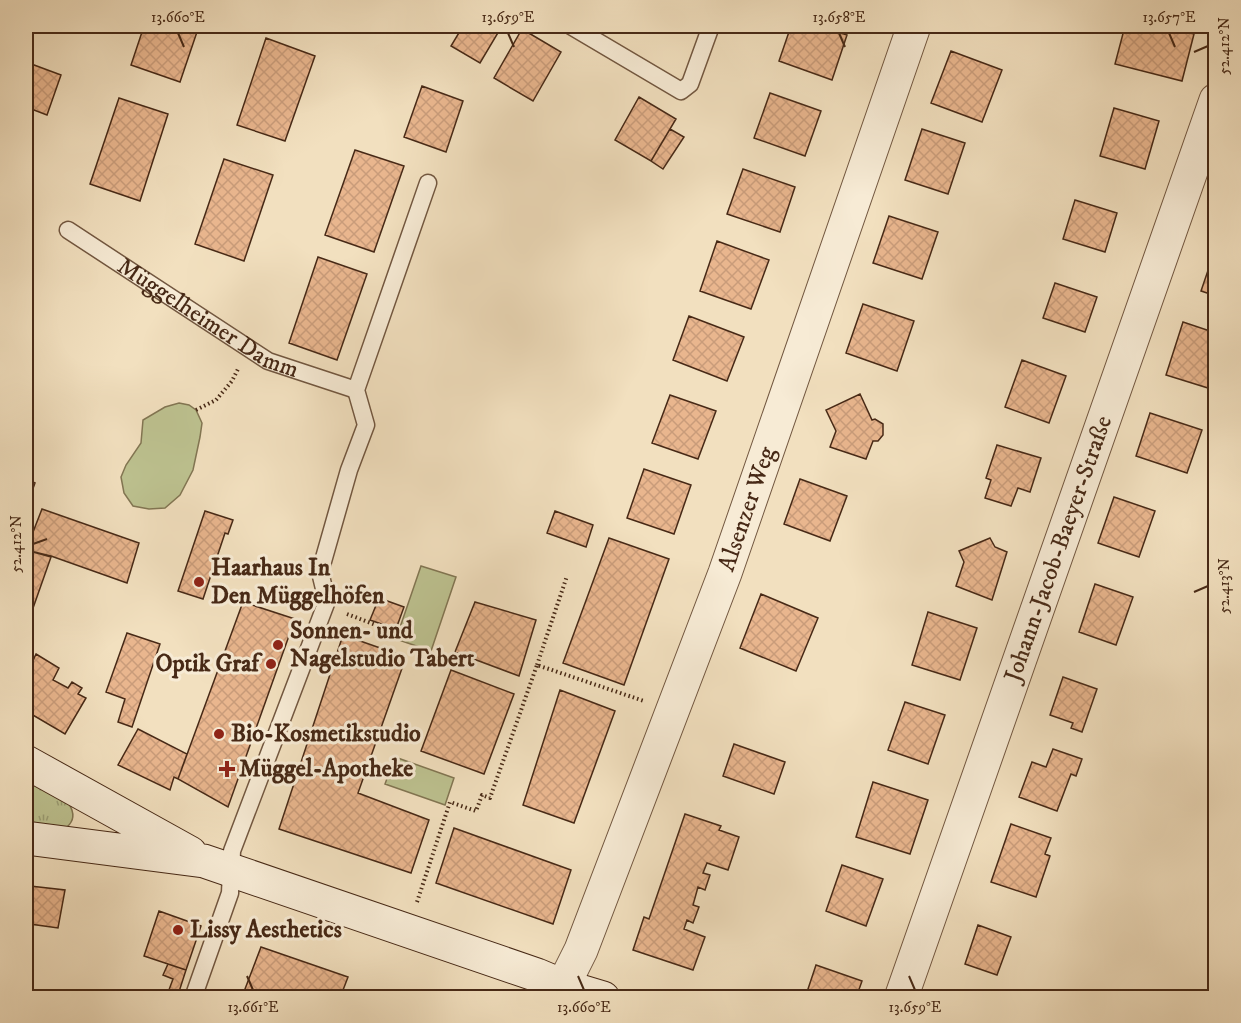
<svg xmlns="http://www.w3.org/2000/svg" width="1241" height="1023" font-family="'IM FELL DW Pica',serif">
<defs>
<pattern id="grass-tufts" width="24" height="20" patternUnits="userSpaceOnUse" patternTransform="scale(1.5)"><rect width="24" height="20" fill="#bdc290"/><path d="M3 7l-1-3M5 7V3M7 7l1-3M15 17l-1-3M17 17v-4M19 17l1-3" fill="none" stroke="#9b9e75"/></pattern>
<pattern id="building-cross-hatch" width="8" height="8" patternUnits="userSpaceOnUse" patternTransform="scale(1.5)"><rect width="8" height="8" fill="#e9b68e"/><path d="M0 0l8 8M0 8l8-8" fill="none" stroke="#c99c7a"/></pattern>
</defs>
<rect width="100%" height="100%" fill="#f2e0bf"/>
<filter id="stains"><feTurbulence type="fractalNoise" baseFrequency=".00333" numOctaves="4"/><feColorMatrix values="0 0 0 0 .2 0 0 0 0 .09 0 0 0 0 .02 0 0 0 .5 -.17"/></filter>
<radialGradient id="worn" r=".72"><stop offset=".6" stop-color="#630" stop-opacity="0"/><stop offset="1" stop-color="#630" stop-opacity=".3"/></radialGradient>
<path fill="url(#grass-tufts)" stroke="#827653" stroke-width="1.5" d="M26,778L69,804C74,812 75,820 67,827L26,825Z"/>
<path fill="#bdc290" stroke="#827653" stroke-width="1.5" d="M179,403L189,405L196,410L202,423L200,437L193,470L180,495L165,508L149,509L133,506L124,493L121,477L126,465L141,443L143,420L165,407Z
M421,566L456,577L431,651L396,639Z
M395,757L454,778L445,805L385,784Z"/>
<path fill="url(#building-cross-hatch)" stroke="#472916" stroke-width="1.5" d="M144,26H199L180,82L131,65Z
M463,26H502L480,63L451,46Z
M661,26H683L680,32Z
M791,26H819L847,35L832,80L779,61Z
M986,26H1011L1008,33Z
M1125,26H1162L1194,34L1182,81L1115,64Z
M522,29L561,52L533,101L494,78Z
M266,38L315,56L285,141L237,125Z
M951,51L1002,70L982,122L931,103Z
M26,62L61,75L47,115L26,107Z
M422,86L463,101L446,152L404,137Z
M770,93L821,111L805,156L754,138Z
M639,97L676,119L651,161L615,140Z
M119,98L168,114L140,201L90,184Z
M1114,108L1159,121L1145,169L1100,156Z
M670,129L684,137L663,169L651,161Z
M922,129L965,143L948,194L905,180Z
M355,150L404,166L374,252L325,235Z
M224,159L273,175L244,261L195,244Z
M743,169L795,187L780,232L727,214Z
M1075,200L1117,213L1105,252L1063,239Z
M889,216L938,232L922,279L873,263Z
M717,241L769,260L751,309L700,291Z
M1216,247V296L1201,291Z
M318,257L367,274L337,360L289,343Z
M1055,283L1097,297L1085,332L1043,318Z
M863,304L914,321L897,371L846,353Z
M689,316L744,337L727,381L673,360Z
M1183,322L1216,333V365L1208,388L1166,375Z
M1022,360L1066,376L1049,423L1005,407Z
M860,394L872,420L875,419L883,424V435L878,441H873L866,459L830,447L836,431L826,410Z
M670,395L716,411L698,459L652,443Z
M1150,413L1202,430L1187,473L1136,456Z
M997,445L1041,458L1030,492L1018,488L1011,506L985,498L991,480L986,478Z
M644,469L691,485L674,534L627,518Z
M26,479L35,483L26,508Z
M800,479L847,496L830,541L784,524Z
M1114,497L1155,511L1139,557L1098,543Z
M42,509L139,543L127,583L51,556L26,550Z
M205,511L233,520L228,534L225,533L203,599L178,591Z
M555,511L593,525L586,547L547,533Z
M609,538L669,559L624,685L563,663Z
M990,538L995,547L1007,552L992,600L956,586L964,562L959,551Z
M26,550L51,557L26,628V549Z
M1095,584L1133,597L1116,645L1079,632Z
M761,594L818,618L796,671L740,648Z
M379,598L404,607L396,629L370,620Z
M243,602L295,619L228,807L178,779Z
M475,602L536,620L519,676L455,652Z
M928,612L977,628L960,680L912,665Z
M127,633L160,644L132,727L118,722L125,699L106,692Z
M343,635L406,657L358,793L429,820L411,873L279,829Z
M36,654L59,668L53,680L68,688L72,682L82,688L78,694L86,698L65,734L26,711V664L30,667Z
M451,670L514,694L484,774L421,751Z
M1063,677L1097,689L1082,732L1071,728L1073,723L1050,715Z
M560,690L615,711L574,823L523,805Z
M905,702L945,715L928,764L888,750Z
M138,729L187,754L178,779L174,777L170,790L118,765Z
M734,744L785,762L774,794L723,776Z
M1053,749L1082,759L1076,776L1071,774L1057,811L1019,797L1032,762L1046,767Z
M873,782L928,800L910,854L856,837Z
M685,814L721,826L719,830L739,837L728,870L707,863L703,873L710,875L705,890L698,887L693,905L699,907L693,923L687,920L684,929L705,937L693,970L633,950L644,917L649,919Z
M1011,824L1051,838L1045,854L1050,856L1036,897L991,882Z
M454,828L571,870L553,924L436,883Z
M842,865L883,879L866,926L826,911Z
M30,886L65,890L58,928L30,924L31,911L26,910Z
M159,911L201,926L186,970L144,956Z
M978,925L1011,937L997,975L965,964Z
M261,947L348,977L340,998H269L245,989Z
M168,964L186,970L177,998H166L173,979L163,975Z
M816,965L862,981L856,998H805Z"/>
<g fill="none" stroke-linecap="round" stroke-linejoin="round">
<g stroke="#725740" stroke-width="19">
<g id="service">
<path d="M571,26L681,91L690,84L711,26"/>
<path d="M26,29L27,26"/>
<path id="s1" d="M68,230L268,361L356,390"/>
<path d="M193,998L230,893L232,851L327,601L320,572L349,470L366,425L356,390L428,183"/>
</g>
</g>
<g stroke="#725740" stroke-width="35">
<g id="minor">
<path id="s2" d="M557,998L581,950L725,573L914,26"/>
<path id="s3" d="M901,998L1216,100"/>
</g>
</g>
<g stroke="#472916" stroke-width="35">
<path id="secondary" d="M26,762L190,853
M26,838L204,861L537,975L563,986L603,998"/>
</g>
<path stroke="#472916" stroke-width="4" stroke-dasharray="1.5 3" stroke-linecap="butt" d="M196,410L216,400L232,381L239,367
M347,614L397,633
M537,665L567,576
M417,902L450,802L476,811L482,795L490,798L537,665L644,701"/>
<use href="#service" stroke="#f7ebd5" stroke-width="16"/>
<use href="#minor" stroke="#f7ebd5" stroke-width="33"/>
<use href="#secondary" stroke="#f7ebd5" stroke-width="33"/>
</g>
<path fill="none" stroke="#472916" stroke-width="2" d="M178,33L184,47M508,33L514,47M839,33L845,47M1169,33L1175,47M1194,52L1208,46M33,544L47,539M1194,592L1208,586M247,976L253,990M578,976L584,990M909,976L915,990"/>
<g fill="#8f2418" stroke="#f7ebd5" stroke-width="2">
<circle cx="199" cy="582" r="6"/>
<circle cx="278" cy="645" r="6"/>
<circle cx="271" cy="664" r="6"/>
<circle cx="219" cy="734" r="6"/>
<path d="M224 760h6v6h6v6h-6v6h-6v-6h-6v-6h6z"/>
<circle cx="178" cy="930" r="6"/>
</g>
<g text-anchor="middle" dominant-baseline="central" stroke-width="6" stroke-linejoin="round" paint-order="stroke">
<g font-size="24" fill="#472916" stroke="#f7ebd5">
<text stroke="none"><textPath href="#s1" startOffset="166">Müggelheimer Damm</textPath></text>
<text stroke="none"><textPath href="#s2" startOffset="525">Alsenzer Weg</textPath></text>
<text stroke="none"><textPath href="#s3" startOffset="476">Johann-Jacob-Baeyer-Straße</textPath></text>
</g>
<g font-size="24" font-weight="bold" fill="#472916" stroke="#f7ebd5" text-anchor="start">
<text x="211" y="568">Haarhaus In<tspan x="211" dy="28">Den Müggelhöfen</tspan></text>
<text x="290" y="631">Sonnen- und<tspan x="290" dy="28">Nagelstudio Tabert</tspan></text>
<text x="259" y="664" text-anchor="end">Optik Graf</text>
<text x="231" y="734">Bio-Kosmetikstudio</text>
<text x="239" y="769">Müggel-Apotheke</text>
<text x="190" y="930">Lissy Aesthetics</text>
</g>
</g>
<rect width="1241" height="1023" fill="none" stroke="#f2e0bf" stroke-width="66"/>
<rect x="33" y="33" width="1175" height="957" fill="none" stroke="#472916" stroke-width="2"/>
<g font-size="15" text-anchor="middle" fill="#472916">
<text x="178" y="22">13.660°E</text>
<text x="508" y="22">13.659°E</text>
<text x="839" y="22">13.658°E</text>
<text x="1169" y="22">13.657°E</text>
<text transform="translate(1224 46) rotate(-90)" y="5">52.412°N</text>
<text transform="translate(16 544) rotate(-90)" y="5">52.412°N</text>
<text transform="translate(1224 586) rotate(-90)" y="5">52.413°N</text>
<text x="253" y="1012">13.661°E</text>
<text x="584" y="1012">13.660°E</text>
<text x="915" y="1012">13.659°E</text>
</g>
<rect width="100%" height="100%" filter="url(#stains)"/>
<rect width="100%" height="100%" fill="url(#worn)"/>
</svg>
